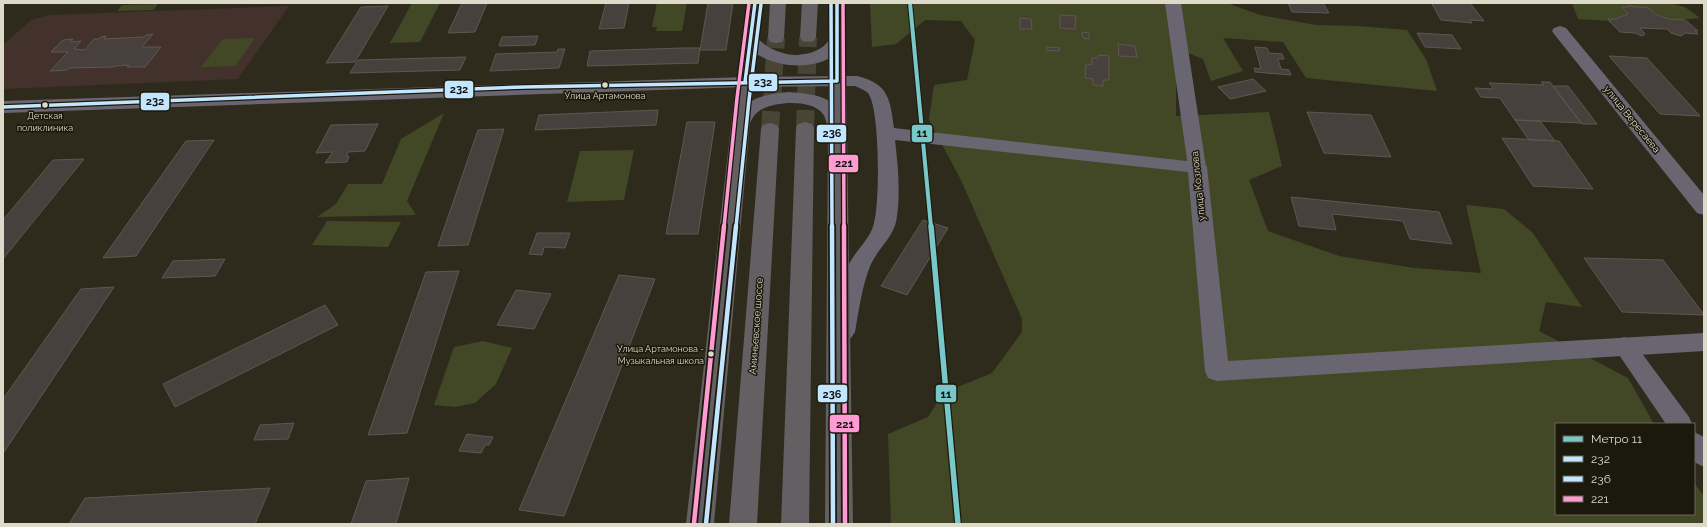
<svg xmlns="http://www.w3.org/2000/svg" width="1707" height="527" font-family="Raleway,sans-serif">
<rect width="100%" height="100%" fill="#2e2b1c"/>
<path fill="#43312c" d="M289,6L238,79L3,89V45L31,20L50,15Z"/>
<path fill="#424825" d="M412,3H440L420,42L390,43Z
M657,3H687L682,31H656L657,27H652Z
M870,3H1227L1260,15L1316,25L1358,26L1407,30L1426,59L1437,91L1306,78L1283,42L1223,38L1243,71L1211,81L1203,59L1176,48V116L1269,112L1282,166L1249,180L1268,231L1339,256L1414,268L1481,273L1466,205L1504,209L1533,233L1582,307L1546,302L1539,331L1628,378L1654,424H1556V514H1694V483L1704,496V524H891L888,434L928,417L943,393L992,373L1022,332V319L961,180L929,120L934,85L967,80L975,40L961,21L925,20L896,44L872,47Z
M1572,3H1670L1685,7L1700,18C1682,20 1663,22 1649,8L1627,6L1628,7H1622L1628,14L1615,19H1609V21L1578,19Z
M158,4L153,10L117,11L122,5Z
M255,38L235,66L201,67L223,39Z
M444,113L407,201L416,215L317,217L336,204L348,184H382L401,139Z
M634,150L624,200L567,202L580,151Z
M327,221L401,222L388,247L312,245Z
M483,341L512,348L496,384L475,403L455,407L434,405L454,347Z"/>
<path fill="#48403c" stroke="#5e5752" d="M462,3H487L475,32L448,33Z
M606,3H629L624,28L599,29Z
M708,3H733L726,50H700Z
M1288,3H1323L1329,13L1292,12Z
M1433,3H1470L1484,21L1470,20L1472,23L1441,20L1432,4H1434Z
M388,6L355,62L326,63L361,7Z
M1627,6L1649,8L1655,14L1669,19L1685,20L1698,31H1695L1698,34L1685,33L1681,36L1671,33L1667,29L1640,28L1645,34L1642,36L1635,33L1620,32L1609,21H1611L1608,19H1615L1628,14L1622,7H1628Z
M1060,15L1076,16L1075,29L1060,28Z
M1020,18L1031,19L1032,29H1020Z
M1082,32L1089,33V39L1083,38Z
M1417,33L1452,35L1461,49L1425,47Z
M153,34L142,47H161L145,67H127L129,65L115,66L113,67L69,68L67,70L50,71L68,52H51L63,40L73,39L71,42L81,41L74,49L85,50L94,39H99L101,37L106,36L104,39L144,37L146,35Z
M538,36L535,45L499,46L502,37Z
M1118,44L1135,46L1137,57L1119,56Z
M1047,47L1060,48L1059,51L1046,50Z
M1255,47L1267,48L1269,53L1282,54L1284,59H1278L1281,69L1289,70L1291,75L1255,72L1254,68L1261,69Z
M682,48H700L698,63L587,66L590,51Z
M558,49H565L559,68L490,71L496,54L557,52Z
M1098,55L1109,56V80H1103V86L1093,85V79L1085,78L1086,64L1092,65V58H1098Z
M1609,56L1647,58L1700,116L1660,114Z
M466,57L460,70L350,73L358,60Z
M1253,79L1266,91L1230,99L1218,87Z
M1541,82H1550L1581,123L1515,120L1500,98L1481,97L1475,88L1494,89L1489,83L1544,85Z
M1553,86H1568L1597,124H1582Z
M658,110L656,125L535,130L539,115Z
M1307,112L1371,115L1391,157L1324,153Z
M1515,120L1540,121L1555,141L1529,140Z
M687,122H715L698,234H666Z
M378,124L365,151L348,152L346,156H349L347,162L325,163L333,152L316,153L331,125Z
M504,129L468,245L438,246L478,130Z
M1502,138L1559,141L1593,189L1533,186Z
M214,140L136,256L103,258L186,141Z
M84,159L3,259V220L53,160Z
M1291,197L1439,212L1452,244L1410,239L1403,221L1332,214L1336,230L1299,226Z
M923,220L948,228L907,295L881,286Z
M537,233H570L565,248L544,247L542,255L529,254Z
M1584,258L1663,260L1704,315L1622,312Z
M225,259L215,276L162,278L173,261Z
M459,271L407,433L368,435L426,272Z
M619,275L655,279L564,516L519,510Z
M114,287L4,452H3V399L81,289Z
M516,290L551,294L534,329L497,325Z
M325,305L338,325L175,407L163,384Z
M294,423L288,439L254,440L260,425Z
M467,434L481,436L493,437L489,445H485L481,453L459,451Z
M409,478L396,524H351L366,481Z
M270,488L255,524H69L85,498Z"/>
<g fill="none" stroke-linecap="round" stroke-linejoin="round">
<path stroke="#484536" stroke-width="18" stroke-dasharray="18 9" stroke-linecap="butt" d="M805,128L808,37
M770,129L776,38"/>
<path fill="#6a6671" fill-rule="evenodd" d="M1165,3H1181L1206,167L1204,171L1197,173L1190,171L1188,167Z
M1560,26L1566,28L1704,195V215L1697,213L1554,34L1552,31L1554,28Z
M1624,337L1632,340L1689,417L1692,424H1666L1613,346L1616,340Z
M1694,432L1704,437V467L1694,462Z"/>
<path fill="#6a6671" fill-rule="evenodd" d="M750,35C756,37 758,39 763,43C771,50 783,54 794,55C803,55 813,53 821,48C831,42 828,33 843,36L845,40C842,45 839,51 834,55C809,74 759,66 742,40L744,36Z
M857,76C889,84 890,99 894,128L1204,163L1207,167L1228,361L1704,333V351L1217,381L1208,378L1205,371L1188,172L895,140C898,166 901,196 896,222C892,238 878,249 871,264C862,285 859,310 855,332L851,338L843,341L835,338L831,332C836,310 840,286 849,264C856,250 871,238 874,223C880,203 880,108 868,93C865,90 859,88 855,86L745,87L3,113V101L745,77Z
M789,92C814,94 838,96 845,124L843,128L836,130L829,128C826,124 826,118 823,114C812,99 774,101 759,111C753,115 751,122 747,128L740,130L733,128L731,124C745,98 761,95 789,92Z"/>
<path fill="#635f63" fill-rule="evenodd" d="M747,3H763L752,99L714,524H686L734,99Z
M770,3H786L784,38L782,42L776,43L770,42L768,38Z
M802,3H818L816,37L814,41L808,42L802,41L800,37Z
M829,3H845L853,524H825Z
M805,122L812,124L814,128L809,524H781L796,128L798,124Z
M770,123L777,125L779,129L757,524H729L761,129L763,125Z"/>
<g stroke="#1b180c" stroke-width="6">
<path id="bus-1" d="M745,82L755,3
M3,107L524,87L837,81V3"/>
</g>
<g stroke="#1b180c" stroke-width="6">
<path id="bus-2-far1" d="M831,3L832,227
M736,227L749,100L761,4"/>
</g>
<g stroke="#1b180c" stroke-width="8">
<path id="bus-2" d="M832,226L833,524
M706,524L736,226"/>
</g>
<g stroke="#1b180c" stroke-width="6">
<path id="bus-3-far1" d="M843,3L844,227
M724,227L737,98L749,3"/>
</g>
<g stroke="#1b180c" stroke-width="8">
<path id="bus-3" d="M844,226L845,524
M694,523L724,226"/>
</g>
<use href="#bus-1" stroke="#c2e6ff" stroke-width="3.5"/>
<use href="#bus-2-far1" stroke="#c2e6ff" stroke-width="3.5"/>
<use href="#bus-2" stroke="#c2e6ff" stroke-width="4.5"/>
<use href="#bus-3-far1" stroke="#ff9ad2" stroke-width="3.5"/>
<use href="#bus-3" stroke="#ff9ad2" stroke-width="4.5"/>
<g stroke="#1b180c" stroke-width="6">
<path id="metro-1-far1" d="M910,3L931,227"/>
</g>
<g stroke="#1b180c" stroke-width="8">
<path id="metro-1" d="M931,226L958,524"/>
</g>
<use href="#metro-1-far1" stroke="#78c7c9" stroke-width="4"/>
<use href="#metro-1" stroke="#78c7c9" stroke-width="5.5"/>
</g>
<g fill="#dddac9" stroke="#1b180c" stroke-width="1.5">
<circle cx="605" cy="85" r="3.5"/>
<circle cx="45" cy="105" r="3.5"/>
<circle cx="711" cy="354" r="3.5"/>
</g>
<g text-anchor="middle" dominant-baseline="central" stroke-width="3" stroke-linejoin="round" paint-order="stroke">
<g font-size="9" fill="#dddac9" stroke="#1b180c">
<text x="605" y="96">Улица Артамонова</text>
<text x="45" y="116">Детская<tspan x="45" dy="12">поликлиника</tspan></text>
<text x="704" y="349" text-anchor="end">Улица Артамонова -<tspan x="704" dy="12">Музыкальная школа</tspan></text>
</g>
<g font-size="10" fill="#dddac9" stroke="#1b180c">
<text transform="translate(1632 119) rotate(51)">улица Вересаева</text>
<text transform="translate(1198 186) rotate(-96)">улица Козлова</text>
<text transform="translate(756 326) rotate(-86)">Аминьевское шоссе</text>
</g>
</g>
<g stroke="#1b180c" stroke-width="1.5">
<rect x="748" y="73" width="30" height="19" rx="4" fill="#c2e6ff"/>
<rect x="444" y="80" width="30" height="19" rx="4" fill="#c2e6ff"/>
<rect x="140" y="92" width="30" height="19" rx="4" fill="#c2e6ff"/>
<rect x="816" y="124" width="31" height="19" rx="4" fill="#c2e6ff"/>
<rect x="911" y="124" width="22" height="19" rx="4" fill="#78c7c9"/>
<rect x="828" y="154" width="31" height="19" rx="4" fill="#ff9ad2"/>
<rect x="817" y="384" width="31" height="19" rx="4" fill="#c2e6ff"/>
<rect x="935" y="384" width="22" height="19" rx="4" fill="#78c7c9"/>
<rect x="829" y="414" width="31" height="19" rx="4" fill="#ff9ad2"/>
</g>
<g font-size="11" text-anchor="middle" font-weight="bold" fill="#111">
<text x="763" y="86">232</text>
<text x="459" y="93">232</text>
<text x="155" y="105">232</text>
<text x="832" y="137">236</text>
<text x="922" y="137">11</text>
<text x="844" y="167">221</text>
<text x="832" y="398">236</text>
<text x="946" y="398">11</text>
<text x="845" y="428">221</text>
</g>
<rect width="1707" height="527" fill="none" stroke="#dddac9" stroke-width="8"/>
<rect x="1555" y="423" width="140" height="92" fill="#1b180c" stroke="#696658"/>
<rect x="1563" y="436" width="20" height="6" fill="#78c7c9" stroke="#696658"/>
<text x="1591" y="443" font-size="12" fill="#dddac9">Метро 11</text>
<rect x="1563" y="456" width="20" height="6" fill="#c2e6ff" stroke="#696658"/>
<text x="1591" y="463" font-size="12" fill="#dddac9">232</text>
<rect x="1563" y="476" width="20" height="6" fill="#c2e6ff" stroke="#696658"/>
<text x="1591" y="483" font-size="12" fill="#dddac9">236</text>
<rect x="1563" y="496" width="20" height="6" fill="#ff9ad2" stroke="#696658"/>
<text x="1591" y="503" font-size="12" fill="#dddac9">221</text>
</svg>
